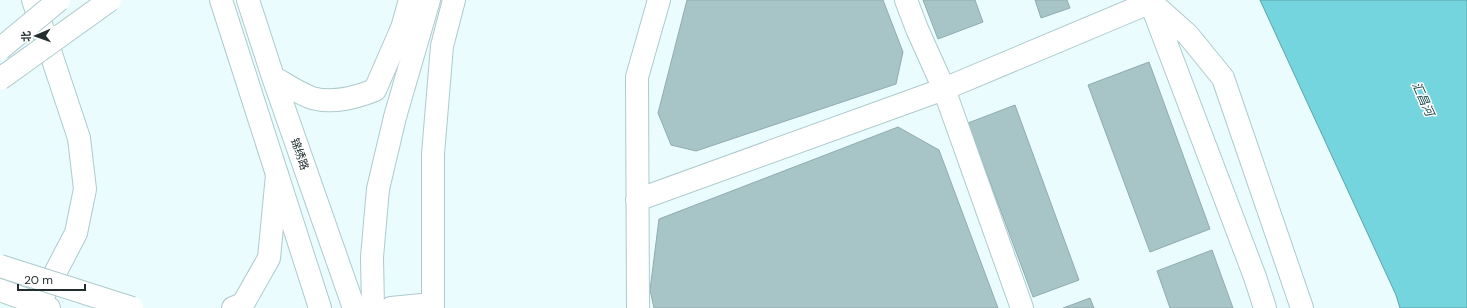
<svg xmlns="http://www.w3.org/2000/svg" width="1467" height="308" font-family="'DM Sans','Noto Sans SC',sans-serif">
<rect width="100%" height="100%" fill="#eafcfd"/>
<path fill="#75d5de" stroke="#5ca3a9" d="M1260,0H1467V308H1400L1396,295Z"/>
<path fill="#a7c4c7" stroke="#90acaf" d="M687,0H883L903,52L896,84L696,151L671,145L658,113Z
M923,0H975L983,22L938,39Z
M1035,0H1067L1070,8L1041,18Z
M1149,62L1210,229L1150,252L1088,85Z
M1015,105L1079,280L1033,297L968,123Z
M898,127L939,150L998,308H654L650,290L659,219Z
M1212,250L1233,308H1170L1157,271Z
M1090,298L1094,308H1063Z"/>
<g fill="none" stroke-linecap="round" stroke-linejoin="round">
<g stroke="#adcacd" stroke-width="24">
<path id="minor" d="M33,0L79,138L85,189L76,233L39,304
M906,0L917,29L944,89L1022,308
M1152,6L1255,277L1265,308
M637,200L944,89L1151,2L1188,35L1223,78L1302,308
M0,290L49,308
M391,308L432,304
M433,308V154L442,46L454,0
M638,308L637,77L659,0"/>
</g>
<g stroke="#adcacd" stroke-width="24">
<path id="major" d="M221,0L320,308
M248,0L273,77L354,308
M273,77C285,84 298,93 312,98C333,104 355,98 375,90L402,28L410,0"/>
</g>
<g stroke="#adcacd" stroke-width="24">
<path id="highway" d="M233,308L243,304L269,258L277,175
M373,308L372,257L378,189L395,117L429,0"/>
</g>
<use href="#minor" stroke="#fff" stroke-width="22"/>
<use href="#major" stroke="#fff" stroke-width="22"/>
<use href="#highway" stroke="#fff" stroke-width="22"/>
<g stroke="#adcacd" stroke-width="24" stroke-linecap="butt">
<path id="highway-bridge" d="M0,49L59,0
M0,79L110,0
M0,266L132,308"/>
</g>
<use href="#highway-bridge" stroke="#fff" stroke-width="22"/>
</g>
<g text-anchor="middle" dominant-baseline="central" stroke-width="3" stroke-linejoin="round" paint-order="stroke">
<g font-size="11" fill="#222d2e" stroke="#fff">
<text transform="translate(300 154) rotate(71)">锦绣路</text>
</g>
<g font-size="12" font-style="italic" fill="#113f43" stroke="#fff">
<text transform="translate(1423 99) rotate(66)">汇昌河</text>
</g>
</g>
<g transform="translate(36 36) rotate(268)" stroke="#ffffff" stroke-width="3" paint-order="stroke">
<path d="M0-3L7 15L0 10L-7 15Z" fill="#222d2e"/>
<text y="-6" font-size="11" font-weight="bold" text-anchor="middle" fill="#222d2e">北</text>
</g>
<path d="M18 284v6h67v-6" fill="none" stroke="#222d2e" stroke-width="2"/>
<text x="24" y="284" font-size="12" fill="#222d2e" stroke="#ffffff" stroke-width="3" paint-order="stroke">20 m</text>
</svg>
